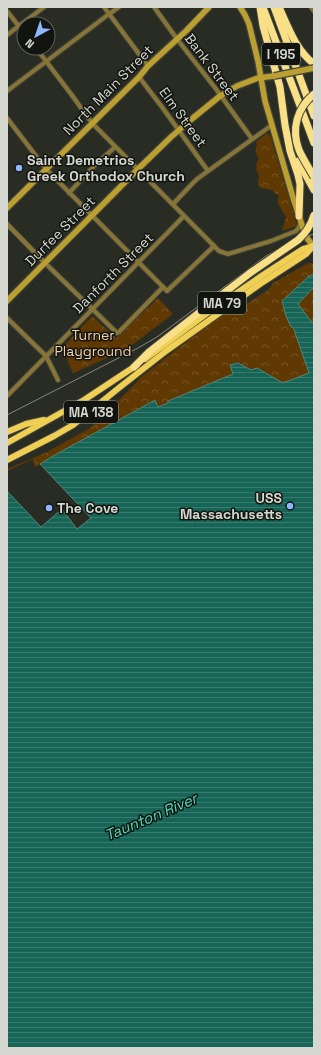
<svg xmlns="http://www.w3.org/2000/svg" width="321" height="1055" viewBox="0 0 321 1055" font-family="'Space Grotesk',sans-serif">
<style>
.park{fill:url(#park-crowns)}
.garden{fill:#603802}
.water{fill:url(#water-rules);stroke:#50877b}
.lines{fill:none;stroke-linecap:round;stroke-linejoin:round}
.minor-casing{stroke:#45473e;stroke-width:6}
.tertiary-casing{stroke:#45473e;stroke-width:6}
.secondary-casing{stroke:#45473e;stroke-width:8}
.trunk-casing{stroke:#45473e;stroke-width:8}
.motorway-casing{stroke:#45473e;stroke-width:9}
.minor{stroke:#877537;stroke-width:4}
.tertiary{stroke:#877537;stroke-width:4.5}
.secondary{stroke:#bc9f31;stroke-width:5.5}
.trunk{stroke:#efcf54;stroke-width:6}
.motorway{stroke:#f9df86;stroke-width:7}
.rail{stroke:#868980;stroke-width:1}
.secondary-bridge-casing{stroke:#45473e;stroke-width:8;stroke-linecap:butt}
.motorway-bridge-casing{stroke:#45473e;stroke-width:9;stroke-linecap:butt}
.secondary-bridge{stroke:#bc9f31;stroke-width:5.5}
.motorway-bridge{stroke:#f9df86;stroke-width:7}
.poi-dot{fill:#8eb8fd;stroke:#12140f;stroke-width:1.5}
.labels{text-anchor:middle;stroke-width:3;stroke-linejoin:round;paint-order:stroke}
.shield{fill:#12140f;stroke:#9a9c96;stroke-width:1}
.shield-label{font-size:13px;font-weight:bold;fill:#d5d7d0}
.street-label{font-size:14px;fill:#d5d7d0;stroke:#12140f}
.poi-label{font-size:14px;font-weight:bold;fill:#d5d7d0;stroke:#12140f;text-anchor:start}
.park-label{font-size:14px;fill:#f3cfab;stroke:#12140f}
.water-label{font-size:15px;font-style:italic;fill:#51dcbf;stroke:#12140f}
</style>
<defs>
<pattern id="park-crowns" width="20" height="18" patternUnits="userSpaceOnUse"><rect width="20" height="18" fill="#603802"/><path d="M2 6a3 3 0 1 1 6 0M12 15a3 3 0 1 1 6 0" fill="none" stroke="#765426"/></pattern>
<pattern id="water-rules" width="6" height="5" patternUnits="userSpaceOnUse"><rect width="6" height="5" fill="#176556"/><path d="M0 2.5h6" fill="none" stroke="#387a6d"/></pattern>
</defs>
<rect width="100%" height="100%" fill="#292c22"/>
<g class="park">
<path d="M 267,133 L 270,135 L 297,225 L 294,227 L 282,231 L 286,217 L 277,202 L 279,196 L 278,194 L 276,194 L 272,190 L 261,188 L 258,185 L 259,175 L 256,170 L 257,167 L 256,165 L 259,158 C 255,154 255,149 257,145 L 256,142 Z"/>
<polygon points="308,263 314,263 314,274 309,276 282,301 293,327 310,373 283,383 257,368 251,370 238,363 230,365 233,374 158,407 155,400 35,467 33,459 7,471 7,469 47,452 90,428 136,383 141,377 221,315 225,313 235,311 268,290 273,283"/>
<polygon points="314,287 314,325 297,304"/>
<polygon points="158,298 173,314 127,349 73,373 62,348 92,316 116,338"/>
</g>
<polygon class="garden" points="91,321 97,327 86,338 79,332"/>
<polygon class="water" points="314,274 314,287 298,304 314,325 314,1048 7,1048 7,491 41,527 62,509 77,529 91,518 40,464 53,456 155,400 158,407 168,403 168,401 233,374 230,365 238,363 251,370 257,368 283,383 309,373 293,327 291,327 286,316 282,301 309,276"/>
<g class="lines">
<g class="minor-casing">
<g id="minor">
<polyline points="104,7 148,66"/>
<polyline points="154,7 177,39 216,89 252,139"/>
<polyline points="7,11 24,33"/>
<polyline points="7,35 44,7"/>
<polyline points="36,48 71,94 92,123 219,251 228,254 271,241 296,231 299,227 301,221"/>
<polyline points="139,77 162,107 208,171"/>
<polyline points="7,91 109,14 119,7"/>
<polyline points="7,118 46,169 167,291 214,246"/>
<polyline points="69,193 95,165 115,147"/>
<polyline points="173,204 191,185 197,179 272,125"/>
<polyline points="45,263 117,333 119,332 163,287"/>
<polyline points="7,318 46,356 58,380"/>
<polyline points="7,396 184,216"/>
</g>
</g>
<g class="tertiary-casing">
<g id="tertiary">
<polyline points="311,7 314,11"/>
<polyline points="7,224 45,263"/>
</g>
</g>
<g class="secondary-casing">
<g id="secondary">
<polyline points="240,7 245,15 249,24 258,61 265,101 294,201 304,231"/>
<polyline points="7,208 139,77 148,66 186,31 209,7"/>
<polyline points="307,238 313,246"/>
<polyline points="7,301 137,170 171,137 193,118 220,96 237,86 258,78 274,76"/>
</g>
</g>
<g class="trunk-casing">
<g id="trunk">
<polyline points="145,359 206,314 263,275 303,249 313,246"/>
<polyline points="7,432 26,424 44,420"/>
<polyline points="7,443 84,400 137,365"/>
<polyline points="7,460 54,436 73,425 120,387 166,351 260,284 306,254 313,246"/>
</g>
</g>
<g class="motorway-casing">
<g id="motorway">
<polyline points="260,7 263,26 280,87 285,125 290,151 298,175 300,184 299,216"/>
<polyline points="274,7 314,116"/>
<path d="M 279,7 C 288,27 296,50 314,64"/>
<polyline points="264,10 314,143"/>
<polyline points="298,161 314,190"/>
<polyline points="134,367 149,352 228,290"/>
</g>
</g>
<use href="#minor" class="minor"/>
<use href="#tertiary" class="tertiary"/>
<use href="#secondary" class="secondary"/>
<use href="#trunk" class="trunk"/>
<use href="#motorway" class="motorway"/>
<polyline class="rail" points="7,415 138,348 157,337 266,256 293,241 314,234"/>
<g class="secondary-bridge-casing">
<polyline id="secondary-bridge" points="274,76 314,68"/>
</g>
<g class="motorway-bridge-casing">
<g id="motorway-bridge">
<path d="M 314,94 C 297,108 291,129 299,150 C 303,159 309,168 314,177"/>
<path d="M 228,290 L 250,273 L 298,240 C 306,233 311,225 314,215"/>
</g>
</g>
<use href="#secondary-bridge" class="secondary-bridge"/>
<use href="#motorway-bridge" class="motorway-bridge"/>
</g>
<g class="poi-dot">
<circle cx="19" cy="168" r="4"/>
<circle cx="290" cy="506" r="4"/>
<circle cx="49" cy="508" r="4"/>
</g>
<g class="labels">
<g class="shield">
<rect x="262" y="43" width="38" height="22" rx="3"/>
<rect x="198" y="292" width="48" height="22" rx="3"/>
<rect x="64" y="401" width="54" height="22" rx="3"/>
</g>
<g class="shield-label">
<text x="281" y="59">I 195</text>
<text x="222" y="308">MA 79</text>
<text x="91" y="417">MA 138</text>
</g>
<g class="street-label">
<text transform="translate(212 67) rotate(53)" y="5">Bank Street</text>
<text transform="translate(108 90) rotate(-45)" y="5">North Main Street</text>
<text transform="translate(183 117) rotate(54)" y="5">Elm Street</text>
<text transform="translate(60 231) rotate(-45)" y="5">Durfee Street</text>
<text transform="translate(113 273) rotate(-45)" y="5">Danforth Street</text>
</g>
<g class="poi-label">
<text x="27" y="165">Saint Demetrios<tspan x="27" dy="16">Greek Orthodox Church</tspan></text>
<text x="282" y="503" text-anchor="end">USS<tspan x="282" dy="16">Massachusetts</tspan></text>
<text x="57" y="513">The Cove</text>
</g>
<g class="park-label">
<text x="93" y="340">Turner<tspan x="93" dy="16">Playground</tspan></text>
</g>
<g class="water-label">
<text transform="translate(151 817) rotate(-23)" y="5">Taunton River</text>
</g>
</g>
<rect width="321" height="1055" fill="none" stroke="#d5d7d0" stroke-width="16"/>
<g transform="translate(36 36) rotate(220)"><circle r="19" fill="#12140f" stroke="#60625c"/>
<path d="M0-3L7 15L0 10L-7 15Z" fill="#8eb8fd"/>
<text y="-6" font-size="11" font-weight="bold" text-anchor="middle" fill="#d5d7d0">N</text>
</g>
</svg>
